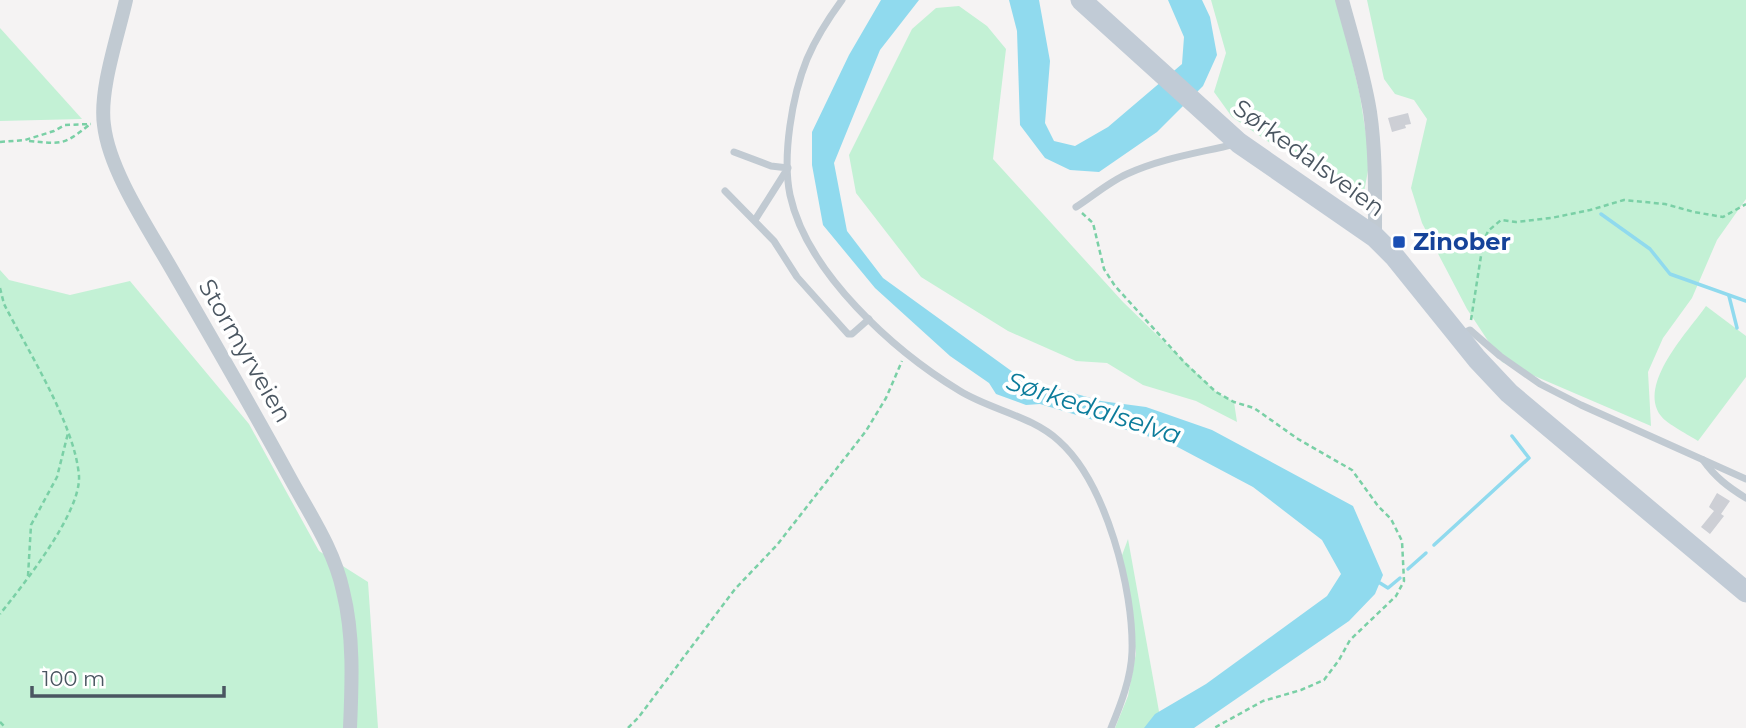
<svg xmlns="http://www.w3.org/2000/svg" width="1746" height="728" viewBox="0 0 1746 728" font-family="Montserrat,sans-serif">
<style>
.green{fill:#c3f1d5}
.water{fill:#90daee}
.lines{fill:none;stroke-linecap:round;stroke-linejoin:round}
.stream{stroke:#90daee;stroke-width:3.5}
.building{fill:#cdcfd5}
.path{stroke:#7ad0a6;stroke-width:2.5;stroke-dasharray:5 3.5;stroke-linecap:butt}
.lane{stroke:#c1cad2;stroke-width:7}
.street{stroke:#c1cad2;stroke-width:14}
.secondary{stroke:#c1cbd6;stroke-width:21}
.transit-dot{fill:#1a4fb4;stroke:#fff;stroke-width:2.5}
.labels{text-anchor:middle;stroke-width:7;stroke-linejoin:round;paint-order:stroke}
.street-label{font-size:24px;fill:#4a5661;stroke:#fff}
.transit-label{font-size:24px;font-weight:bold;fill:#164399;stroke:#fff;text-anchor:start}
.water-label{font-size:26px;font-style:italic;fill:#0c7c9b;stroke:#fff}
</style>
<rect width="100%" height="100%" fill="#f5f3f3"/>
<g class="green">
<polygon points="1211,0 1338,0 1360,96 1370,160 1364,192 1342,187 1315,159 1276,147 1232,117 1214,92 1226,53"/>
<polygon points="1367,0 1746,0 1746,199 1717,240 1692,298 1663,338 1648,372 1651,426 1502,362 1467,309 1422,223 1411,188 1427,119 1414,100 1395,94 1384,79"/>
<polygon points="959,6 987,26 1006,49 993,159 1123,302 1216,392 1234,402 1237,422 1196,401 1143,385 1107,363 1076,361 1008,331 921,277 856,193 849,155 912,29 936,8"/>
<polygon points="0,28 82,119 0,121"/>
<polygon points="0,270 9,280 70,295 130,281 249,424 319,551 368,582 378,728 0,728"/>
<path d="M 1706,306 L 1746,336 L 1746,377 L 1698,441 C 1689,435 1667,424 1661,416 C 1637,384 1688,332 1706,306 Z"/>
<polygon points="1128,539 1162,728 1115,728 1128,696 1136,653 1121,558"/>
</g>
<g class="water">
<polygon points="881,0 919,0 880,50 834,163 847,231 883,278 1021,378 1101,401 1146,407 1212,430 1353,506 1383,575 1375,594 1349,621 1194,728 1144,728 1155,714 1206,684 1327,596 1341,574 1322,540 1253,487 1170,443 1040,404 1026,405 996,394 989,383 950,356 875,288 823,225 812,165 812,132 849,55"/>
<polygon points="1009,0 1039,0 1050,61 1045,123 1054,141 1075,146 1108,127 1182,64 1184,37 1168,0 1202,0 1210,17 1217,55 1203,86 1157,132 1099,172 1070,170 1045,158 1020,125 1017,31"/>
</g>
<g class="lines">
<g class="stream">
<polyline points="1601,214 1650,249 1670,274 1746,301"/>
<polyline points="1729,296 1737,328"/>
<polyline points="1434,545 1529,458 1512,436"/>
<polyline points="1408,569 1426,553"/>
<polyline points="1380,583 1388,588 1400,578"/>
</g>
</g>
<g class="building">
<polygon points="1408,113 1411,124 1405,125 1406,128 1392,132 1388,118"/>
<polygon points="1717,493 1730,501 1721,514 1724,516 1710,534 1701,527 1714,511 1709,507 1710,505"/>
</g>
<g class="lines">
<g class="path">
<path d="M 29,141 C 61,144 63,146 89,125"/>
<polyline points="0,142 25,140 54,131 65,125 91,124"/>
<polyline points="1082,213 1093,223 1104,269 1115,286 1185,363 1216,392 1234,402 1254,408 1298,439 1352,470 1378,506 1391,519 1402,541 1404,581 1396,596 1350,640 1339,660 1324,680 1301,690 1263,701 1214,728"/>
<path d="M 0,288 L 4,304 C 28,351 75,425 79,476 C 81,513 23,585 0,614"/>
<polyline points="1471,320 1483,243 1488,231 1501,220 1516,222 1551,218 1590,210 1624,200 1665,204 1694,212 1723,217 1746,204"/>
<polyline points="28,576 31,525 57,477 68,433"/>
<polyline points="0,722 6,728"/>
<polyline points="628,728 638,718 735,589 777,545 866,431 886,398 902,361"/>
</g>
<g class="lane">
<path d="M 842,0 C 828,19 816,38 807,59 C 792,96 782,156 790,195 C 807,273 894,351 960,391 C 991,410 1032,416 1059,441 C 1106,483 1134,590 1132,652 C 1131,678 1121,704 1111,728"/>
<polyline points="734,152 771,166 788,168 755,220"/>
<polyline points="725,191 774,241 797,277 848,334 852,334 869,319"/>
<path d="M 1076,207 C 1093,196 1109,182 1127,174 C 1162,158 1199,153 1235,144"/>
<polyline points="1462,334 1470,330 1500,356 1540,384 1581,405 1746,479"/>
<path d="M 1703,460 C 1715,477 1728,487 1746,498"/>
</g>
<g class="street">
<path d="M 126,0 C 118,36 99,90 104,125 C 109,170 148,228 171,268 C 211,337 251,406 289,476 C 309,513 334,549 343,591 C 354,635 352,683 350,728"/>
<path d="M 1342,0 C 1352,37 1364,74 1370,112 C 1376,153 1375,195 1375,237"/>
</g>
<polyline class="secondary" points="1081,0 1239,143 1375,237 1394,256 1477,359 1509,393 1746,592"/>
</g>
<rect class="transit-dot" x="1392" y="235" width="14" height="14" rx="3.5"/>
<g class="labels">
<g class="street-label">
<text transform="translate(1309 158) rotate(36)" y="8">Sørkedalsveien</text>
<text transform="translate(245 351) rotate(60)" y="8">Stormyrveien</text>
</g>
<g class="transit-label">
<text x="1413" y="250">Zinober</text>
</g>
<g class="water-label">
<text transform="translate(1094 408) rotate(18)" y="9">Sørkedalselva</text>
</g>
</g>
<path d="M32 686v10h192v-10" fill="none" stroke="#4a5661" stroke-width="3.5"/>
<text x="42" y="686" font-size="21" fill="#4a5661" stroke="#ffffff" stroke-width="5" paint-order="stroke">100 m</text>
</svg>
